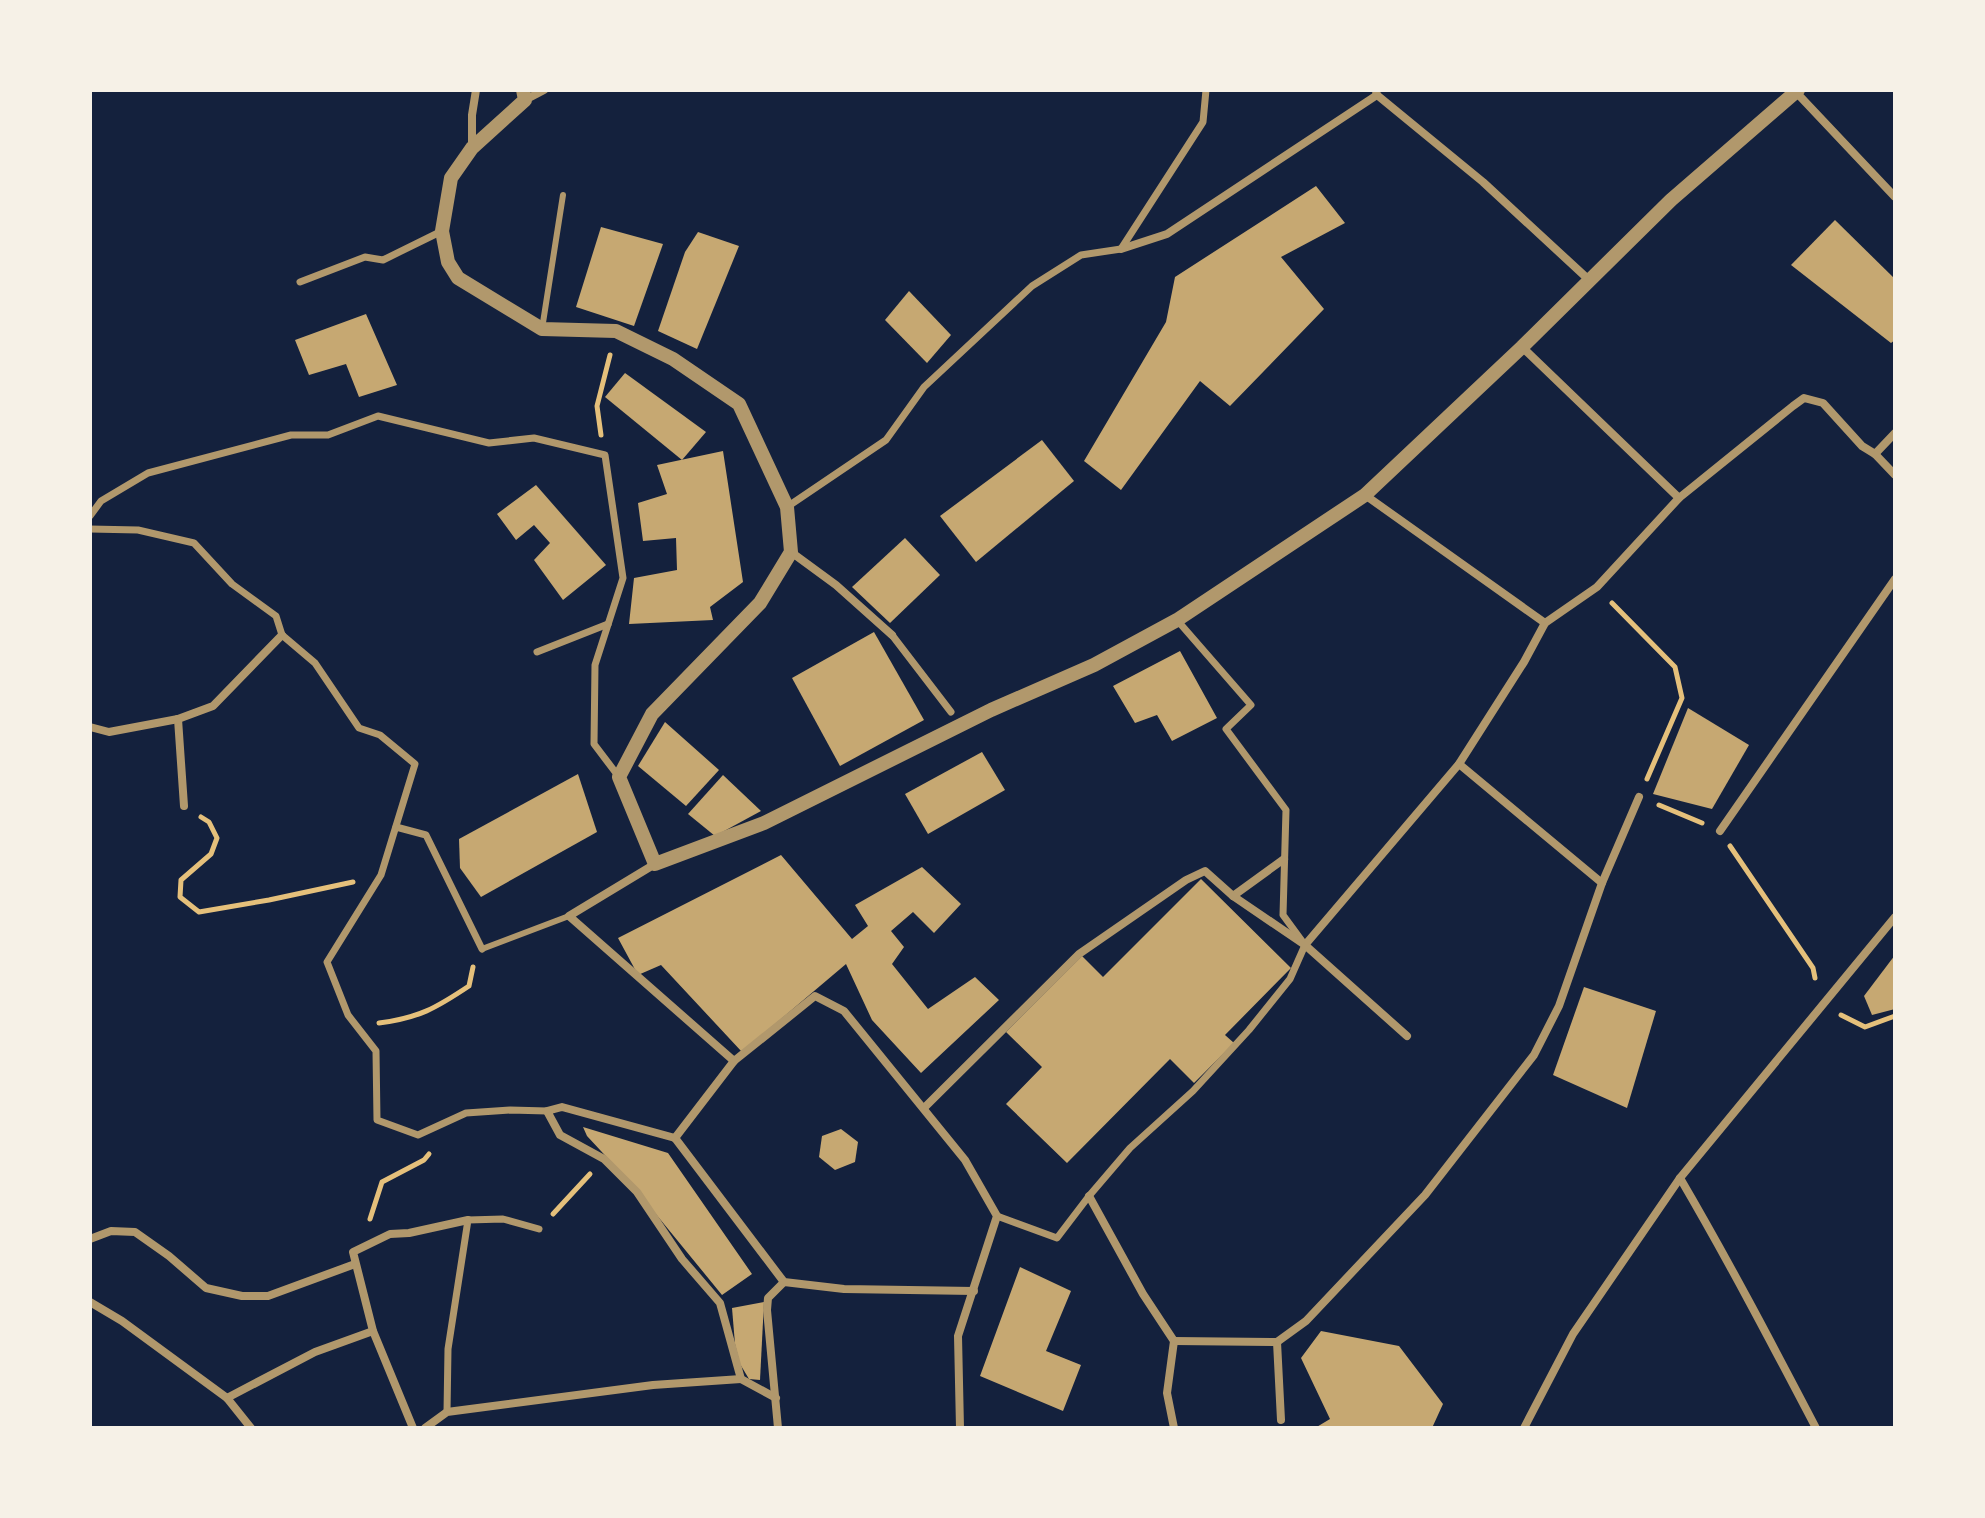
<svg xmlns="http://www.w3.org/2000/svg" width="1985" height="1518" viewBox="0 0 1985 1518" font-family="'Alegreya Sans',sans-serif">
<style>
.building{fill:#c6a872}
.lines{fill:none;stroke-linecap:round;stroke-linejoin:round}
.path{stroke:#e5c07b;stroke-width:5}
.service{stroke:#b1986c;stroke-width:6}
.pedestrian{stroke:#b1986c;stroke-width:7}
.minor{stroke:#b1986c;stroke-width:8}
.tertiary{stroke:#b1986c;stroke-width:14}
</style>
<rect width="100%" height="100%" fill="#14213d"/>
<g class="building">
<polygon points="1316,186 1345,223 1281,257 1324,309 1230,406 1200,381 1121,490 1084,461 1166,322 1175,277"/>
<polygon points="1835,220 1895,279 1895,340 1891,343 1791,265"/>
<polygon points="601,227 663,244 634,326 576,307"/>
<polygon points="698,232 739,246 697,349 658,331 685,252"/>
<polygon points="909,291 951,335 927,363 885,320"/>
<polygon points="366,314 397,385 359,397 346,364 309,375 295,340"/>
<polygon points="625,373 706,432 682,460 605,397"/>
<polygon points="1042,440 1074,481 976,562 940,516"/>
<polygon points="723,451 743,582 710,607 713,620 629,624 634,578 677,570 676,538 643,541 638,503 667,494 657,465"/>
<polygon points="536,485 606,565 563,600 534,560 550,543 534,525 516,540 497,514"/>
<polygon points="905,538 940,575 890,623 852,587"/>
<polygon points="874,632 924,720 840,766 792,678"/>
<polygon points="1180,651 1217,718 1172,741 1157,715 1135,723 1113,686"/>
<polygon points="1688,708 1749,745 1712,809 1653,794"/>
<polygon points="665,722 719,770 686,806 638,766"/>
<polygon points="982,752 1005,790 928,834 905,794"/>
<polygon points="578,774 597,832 481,897 460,868 459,839"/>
<polygon points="723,775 761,811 715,836 688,814"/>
<polygon points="781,855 852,939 868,926 855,905 922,867 961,904 934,933 913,912 891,931 904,947 892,964 928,1009 975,977 999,1000 921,1073 872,1020 846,964 742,1052 661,965 638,975 618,938"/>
<polygon points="1201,879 1291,968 1225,1035 1234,1043 1194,1083 1170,1059 1067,1163 1006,1104 1042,1067 1006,1032 1082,956 1103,977"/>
<polygon points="1895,955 1895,1009 1872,1015 1864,996"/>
<polygon points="1584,987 1656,1011 1627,1108 1553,1075"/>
<polygon points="583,1127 668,1153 752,1274 722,1295 628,1180 587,1136"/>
<polygon points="841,1129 858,1142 855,1162 835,1170 819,1157 822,1136"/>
<polygon points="1020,1267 1071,1291 1046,1351 1081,1365 1063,1411 980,1376"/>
<polygon points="764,1302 760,1380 749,1379 740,1364 735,1344 732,1308"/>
<polygon points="1321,1331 1399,1346 1443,1404 1432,1428 1315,1428 1330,1419 1301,1358"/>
</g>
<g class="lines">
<g class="path">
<polyline points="601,435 597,406 610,355"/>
<polyline points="1612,603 1675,667 1682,698 1647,779"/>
<polyline points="1659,805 1702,823"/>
<polyline points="201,817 209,822 217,838 211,854 181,880 180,897 199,912 269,900 353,882"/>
<polyline points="1730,846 1813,968 1815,978"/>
<polyline points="1841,1015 1865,1027 1895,1016"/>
<path d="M 379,1023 C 419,1018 436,1008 469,986 L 473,967"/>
<polyline points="553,1214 590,1174"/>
<polyline points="370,1219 382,1182 424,1160 429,1154"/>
</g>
<g class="service">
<polyline points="542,329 563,195"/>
<polyline points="482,949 569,916"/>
</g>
<g class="pedestrian">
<polyline points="300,282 365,257 383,260 442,231"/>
<polyline points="787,507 886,440 924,387 1032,286 1081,255 1121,249 1203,122 1206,90"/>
<polyline points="90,516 101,501 148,473 291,435 328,435 378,416 489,443 534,438 605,455 623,578 595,665 594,744 619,777"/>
<polyline points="90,529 138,530 194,543 232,584 276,616 282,635 315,663 359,728 380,735 415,764 381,875 327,962 348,1015 376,1051 377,1120 418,1135 466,1113 510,1110 547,1111"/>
<polyline points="892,635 951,712"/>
<polyline points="537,652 608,624"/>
<polyline points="396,827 426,835 482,949"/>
<polyline points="997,1216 1057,1238 1089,1196 1130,1148 1193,1091 1249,1030 1290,979 1305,945 1283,915 1286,810 1226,729 1251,705 1177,620"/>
<polyline points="447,1412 448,1349 468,1220 503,1219 539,1229"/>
</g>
<g class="minor">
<polyline points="1794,90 1895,197"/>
<polyline points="1376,91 1377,95 1483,182 1588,279"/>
<polyline points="525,100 544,90"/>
<polyline points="472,148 472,115 476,90"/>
<polyline points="1121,249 1167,234 1377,95"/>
<polyline points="1522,347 1679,498"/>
<polyline points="1875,454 1895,433"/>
<polyline points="1365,495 1545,623"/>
<polyline points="791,552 836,585 892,635"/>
<polyline points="178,719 184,806"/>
<polyline points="90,727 109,732 178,719 213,706 282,635"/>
<polyline points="1459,764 1602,883"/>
<polyline points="1720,831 1895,579"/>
<polyline points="655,864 569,916 734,1061"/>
<polyline points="1233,896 1284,859"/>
<polyline points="1305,945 1459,764 1524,662 1545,623 1597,587 1679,498 1793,406 1804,398 1823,403 1862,446 1875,454 1895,475"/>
<polyline points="924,1108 1079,954 1186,880 1205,871 1233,896 1305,945 1407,1036"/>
<polyline points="675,1138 734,1061 815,996 844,1011 965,1160 997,1216 958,1336 960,1428"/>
<polyline points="675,1138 562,1107 547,1111 560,1135 604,1159 637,1192 682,1259 720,1303 741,1379 776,1398"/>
<polyline points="675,1138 784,1282 844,1289 974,1291"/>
<path d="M 1680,1178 C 1728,1260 1772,1344 1816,1428"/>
<polyline points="1089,1196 1143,1294 1174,1341 1167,1393 1174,1428"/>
<polyline points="90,1239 111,1231 135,1232 169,1256 206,1288 242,1296 268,1296 355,1264"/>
<polyline points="90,1302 122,1321 227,1398 251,1428"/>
<polyline points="1174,1341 1277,1342"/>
<polyline points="1277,1342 1306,1321 1425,1195 1534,1055 1559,1006 1602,883 1639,797"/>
<polyline points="1277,1342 1281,1420"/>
<polyline points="227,1398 315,1352 373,1331"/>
<polyline points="413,1428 373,1331 353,1252 390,1234 409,1233 468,1220"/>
<polyline points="425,1428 447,1412 653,1385 741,1379"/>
<polyline points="778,1428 767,1310 768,1298 784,1282"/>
<polyline points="1524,1428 1573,1334 1680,1178 1895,917"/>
</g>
<polyline class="tertiary" points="523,90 525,100 472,148 451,178 442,231 448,262 458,278 542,329 616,331 673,359 739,404 787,507 791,552 760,603 652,714 619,777 655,864 764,823 991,710 1094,665 1177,620 1365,495 1522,347 1671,200 1798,90"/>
</g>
<rect width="1985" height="1518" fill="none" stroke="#f6f1e7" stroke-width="184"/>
</svg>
